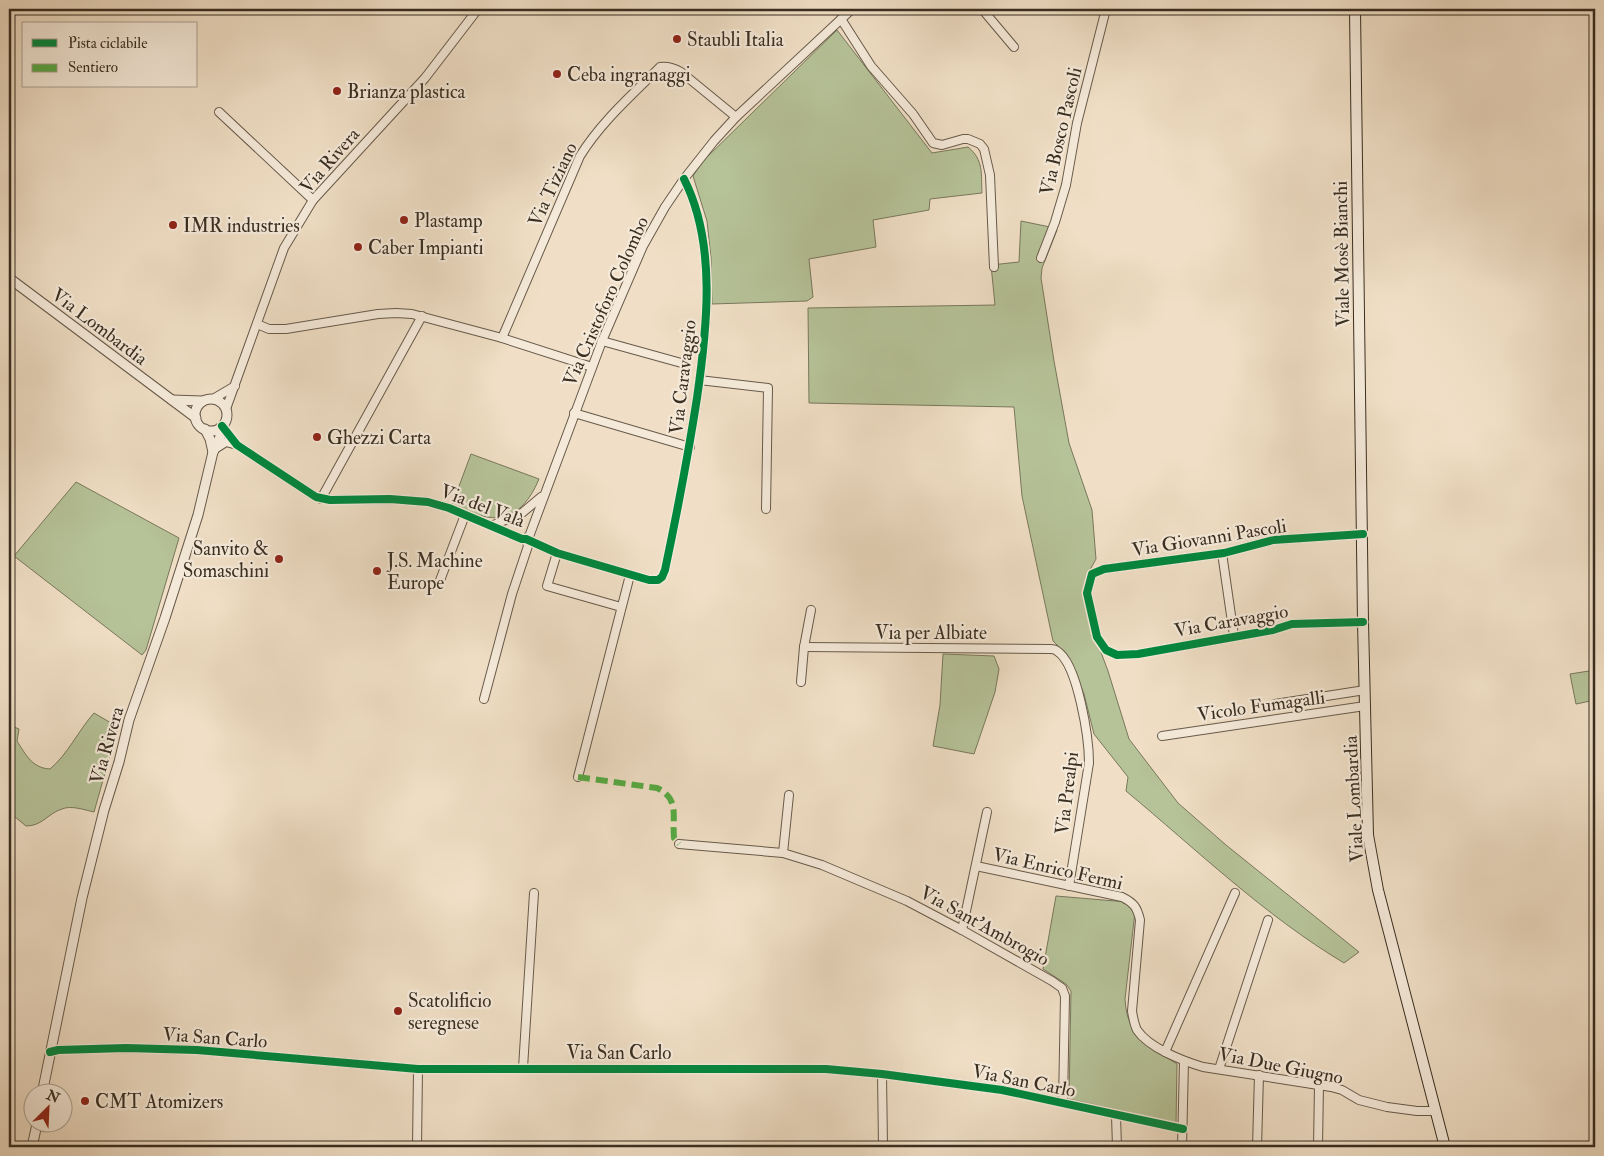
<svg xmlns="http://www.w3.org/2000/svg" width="1604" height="1156" viewBox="0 0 1604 1156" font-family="'IM FELL Double Pica',serif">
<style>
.green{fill:#b6c298;stroke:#78785c}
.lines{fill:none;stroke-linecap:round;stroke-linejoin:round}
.minor-casing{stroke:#675a4a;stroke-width:10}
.tertiary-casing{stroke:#675a4a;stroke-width:11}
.secondary-casing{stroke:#392e20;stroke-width:12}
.minor{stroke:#f5eada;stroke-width:8}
.tertiary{stroke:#f5eada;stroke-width:9}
.secondary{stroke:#f5eada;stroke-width:10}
.quiet{stroke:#55ab43;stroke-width:6;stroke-dasharray:12 6;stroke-linecap:butt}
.cycleway-casing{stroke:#f5eada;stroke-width:11}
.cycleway{stroke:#00873e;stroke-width:8}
.poi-dot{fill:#8f2418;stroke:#f5eada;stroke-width:2}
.labels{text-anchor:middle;stroke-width:4.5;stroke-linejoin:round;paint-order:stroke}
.poi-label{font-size:19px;fill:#392e20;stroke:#f5eada;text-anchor:start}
.street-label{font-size:19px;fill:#392e20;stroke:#f5eada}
</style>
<rect width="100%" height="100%" fill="#f0dfc6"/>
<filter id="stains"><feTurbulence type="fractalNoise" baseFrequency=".004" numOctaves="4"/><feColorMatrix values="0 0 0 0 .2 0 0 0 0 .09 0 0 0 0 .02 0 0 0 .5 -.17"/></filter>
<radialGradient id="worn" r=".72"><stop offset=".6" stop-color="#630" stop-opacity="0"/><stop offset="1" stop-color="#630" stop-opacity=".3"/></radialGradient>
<g class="green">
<path d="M 837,30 L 932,153 L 968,147 C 984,160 981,174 982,193 L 930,199 L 929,210 L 873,220 L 876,247 L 809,259 L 813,297 L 807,301 L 712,304 L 711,258 L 707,221 L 693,176 L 703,161 Z"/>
<path d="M 1021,221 L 1050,227 L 1057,230 L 1042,268 L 1041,278 L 1054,361 L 1069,443 L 1092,510 L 1096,559 L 1086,577 L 1084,591 L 1090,623 L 1108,671 L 1129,739 L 1178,803 L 1226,845 L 1359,952 L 1344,963 C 1264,915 1197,850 1126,791 L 1128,777 L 1094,734 L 1084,694 L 1073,668 L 1062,650 L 1053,641 L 1022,496 L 1014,407 L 809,403 L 808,308 L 995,305 L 991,265 L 1019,262 Z"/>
<path d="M 471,454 L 539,479 C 529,503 512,524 482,516 C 472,514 462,509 452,505 Z"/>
<polygon points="76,482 179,538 146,650 142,655 14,556"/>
<polygon points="943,654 994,656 999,669 995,692 974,754 933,746 940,705"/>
<polygon points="1595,670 1595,700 1576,704 1570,674"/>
<path d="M 94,713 L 118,727 L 94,812 C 85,810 71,805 62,809 C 48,813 43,826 26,826 L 9,812 L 9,725 L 19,729 L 17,741 C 26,755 32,768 50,769 C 68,754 78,731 94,713 Z"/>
<path d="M 1056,896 L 1127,902 L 1135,912 L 1125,999 C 1127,1037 1148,1045 1177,1064 L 1176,1123 L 1069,1099 L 1071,991 L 1066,984 L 1043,969 Z"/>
</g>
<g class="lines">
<g class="minor-casing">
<g id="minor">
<polyline points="982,9 1014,47"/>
<polyline points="841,19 871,66 913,114 933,143 942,145 963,139 968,139 980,144 984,149 990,175 994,267"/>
<polyline points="219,112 313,200"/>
<polyline points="1041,258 1055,222 1066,185 1077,123 1106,9"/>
<polyline points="257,324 269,329 286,329 378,314 396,313 412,314 502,338 592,367"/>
<path d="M 502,338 L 580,156 C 601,122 632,95 660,67 C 668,66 674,68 681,72 L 736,117"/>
<polyline points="602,341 685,364"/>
<polyline points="699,380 768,388 766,509"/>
<polyline points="213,399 235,386"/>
<polyline points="226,409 284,248 313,200 425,78 478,9"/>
<polyline points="574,413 690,447"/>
<path d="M 222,426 L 237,445 L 316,497 L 330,500 L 390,499 L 428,502 L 449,508 L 522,539 L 526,539 L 557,553 L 649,580 L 658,580 L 662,577 L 665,570 C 677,513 688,456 697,398 C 707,329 717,244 684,179"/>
<polyline points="215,449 226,442 237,445"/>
<polyline points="321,499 422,316"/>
<polyline points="491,526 522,513 541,497"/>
<polyline points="1363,534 1273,540 1224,553 1104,569 1092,574 1087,593 1097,637 1106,650 1117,655 1138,654 1273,630 1292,624 1363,622"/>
<polyline points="526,539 530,534 602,341 643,246 665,207 684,179 714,141 736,117 852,9"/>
<polyline points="557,553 547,586 621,607"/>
<polyline points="1222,553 1234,636"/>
<polyline points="439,583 465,515"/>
<path d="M 804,647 L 1050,649 C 1052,649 1055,649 1057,651 C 1078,664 1089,739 1089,763 L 1069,886"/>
<polyline points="801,682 804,647 811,610"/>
<polyline points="484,699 512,594 528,546 526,539"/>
<polyline points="1275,704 1365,690"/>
<polyline points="1162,736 1365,706"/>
<polyline points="578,777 630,575"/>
<polyline points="679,844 783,853 822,865 907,901 962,930 1052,981 1062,988 1065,996 1063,1103"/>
<polyline points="783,853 789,795"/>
<path d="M 976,866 L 1122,897 C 1134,903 1137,907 1140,920 L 1132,1011 C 1133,1017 1134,1024 1137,1030 C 1149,1048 1183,1061 1203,1067 L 1331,1087 L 1342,1090 L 1359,1100 L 1387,1107 L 1417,1111 L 1436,1111"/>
<polyline points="962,930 987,812"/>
<polyline points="50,1052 58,1050 126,1048 197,1050 418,1069 826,1069 882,1074 1002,1090 1183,1129"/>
<polyline points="1165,1052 1235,893"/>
<polyline points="523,1068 534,893"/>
<polyline points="1219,1069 1268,920"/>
<polyline points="882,1074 883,1147"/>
<polyline points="1116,1115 1117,1147"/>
<polyline points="417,1147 418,1069"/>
<polyline points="1182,1147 1184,1061"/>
<polyline points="1257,1147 1259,1075"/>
<polyline points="1318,1147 1319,1084"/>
</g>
</g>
<g class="tertiary-casing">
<g id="tertiary">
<polyline points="9,278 196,418"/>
<circle cx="211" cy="415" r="16"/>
<polyline points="172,400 202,401"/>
<polyline points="205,429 210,439 213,452"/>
<polyline points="42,1094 82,898 104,810 119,762 129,720 165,618 198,515 213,452 220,437 220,428"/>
<polyline points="32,1147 37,1124"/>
</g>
</g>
<g class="secondary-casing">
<polyline id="secondary" points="1355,9 1363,622 1368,835 1378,890 1445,1147"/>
</g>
<use href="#minor" class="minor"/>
<use href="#tertiary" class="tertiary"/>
<use href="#secondary" class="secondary"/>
<path class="quiet" d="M 578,777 L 657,788 C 680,799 672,816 674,838 L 679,844"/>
<g class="cycleway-casing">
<g id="cycleway">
<path d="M 222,426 L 237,445 L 316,497 L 330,500 L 390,499 L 428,502 L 449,508 L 522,539 L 526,539 L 557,553 L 649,580 L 658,580 L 662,577 L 665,570 C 677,513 688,456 697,398 C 707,329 717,244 684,179"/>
<polyline points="1363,534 1273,540 1224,553 1104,569 1092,574 1087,593 1097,637 1106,650 1117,655 1138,654 1273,630 1292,624 1363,622"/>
<polyline points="50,1052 58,1050 126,1048 197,1050 418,1069 826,1069 882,1074 1002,1090 1183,1129"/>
</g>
</g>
<use href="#cycleway" class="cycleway"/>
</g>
<g class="poi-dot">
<circle cx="677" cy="39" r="5"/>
<circle cx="557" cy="74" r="5"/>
<circle cx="337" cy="91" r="5"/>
<circle cx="404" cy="220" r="5"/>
<circle cx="173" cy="225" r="5"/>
<circle cx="358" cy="247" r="5"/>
<circle cx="317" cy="437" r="5"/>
<circle cx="279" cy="559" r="5"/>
<circle cx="377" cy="571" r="5"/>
<circle cx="398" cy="1011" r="5"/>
<circle cx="85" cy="1101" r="5"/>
</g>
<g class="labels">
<g class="poi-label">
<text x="687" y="46">Staubli Italia</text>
<text x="567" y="81">Ceba ingranaggi</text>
<text x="347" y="98">Brianza plastica</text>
<text x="414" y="227">Plastamp</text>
<text x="183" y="232">IMR industries</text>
<text x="368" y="254">Caber Impianti</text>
<text x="327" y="444">Ghezzi Carta</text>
<text x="269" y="555" text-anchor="end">Sanvito &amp;<tspan x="269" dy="22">Somaschini</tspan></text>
<text x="387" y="567">J.S. Machine<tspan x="387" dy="22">Europe</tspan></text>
<text x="408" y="1007">Scatolificio<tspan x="408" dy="22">seregnese</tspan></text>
<text x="95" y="1108">CMT Atomizers</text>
</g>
<g class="street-label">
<text transform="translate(1060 131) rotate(-77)" y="7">Via Bosco Pascoli</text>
<text transform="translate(329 160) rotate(-49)" y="7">Via Rivera</text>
<text transform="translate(552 184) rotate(-65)" y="7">Via Tiziano</text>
<text transform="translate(1341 254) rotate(-91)" y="7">Viale Mosè Bianchi</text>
<text transform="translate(605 301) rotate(-66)" y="7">Via Cristoforo Colombo</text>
<text transform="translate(100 326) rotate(37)" y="7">Via Lombardia</text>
<text transform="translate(682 377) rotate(-83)" y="7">Via Caravaggio</text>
<text transform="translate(483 505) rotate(21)" y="7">Via del Valà</text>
<text transform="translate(1209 537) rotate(-9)" y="7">Via Giovanni Pascoli</text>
<text transform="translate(1231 620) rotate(-10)" y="7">Via Caravaggio</text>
<text x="931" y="639">Via per Albiate</text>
<text transform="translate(1261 705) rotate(-8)" y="7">Vicolo Fumagalli</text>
<text transform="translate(106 745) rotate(-74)" y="7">Via Rivera</text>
<text transform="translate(1066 793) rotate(-83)" y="7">Via Prealpi</text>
<text transform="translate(1353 799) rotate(-93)" y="7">Viale Lombardia</text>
<text transform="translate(1058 868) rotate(13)" y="7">Via Enrico Fermi</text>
<text transform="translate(985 925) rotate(29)" y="7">Via Sant'Ambrogio</text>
<text transform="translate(215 1037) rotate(4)" y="7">Via San Carlo</text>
<text x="619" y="1059">Via San Carlo</text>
<text transform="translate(1281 1065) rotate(11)" y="7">Via Due Giugno</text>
<text transform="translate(1024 1080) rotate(11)" y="7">Via San Carlo</text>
</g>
</g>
<rect width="1604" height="1156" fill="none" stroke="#f0dfc6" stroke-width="30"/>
<rect x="10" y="10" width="1584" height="1136" fill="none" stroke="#392e20" stroke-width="2.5"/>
<rect x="15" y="15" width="1574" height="1126" fill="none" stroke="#392e20"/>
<rect x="22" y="22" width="175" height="65" fill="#f5eada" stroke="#aa9f90"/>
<rect x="32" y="39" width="25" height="8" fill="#00873e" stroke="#aa9f90"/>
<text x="68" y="48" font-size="15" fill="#392e20">Pista ciclabile</text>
<rect x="32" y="64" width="25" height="8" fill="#55ab43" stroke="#aa9f90"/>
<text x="68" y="72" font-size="15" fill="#392e20">Sentiero</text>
<g transform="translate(48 1108) rotate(24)"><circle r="24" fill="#f5eada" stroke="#aa9f90"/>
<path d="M0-4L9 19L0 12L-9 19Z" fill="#8f2418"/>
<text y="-8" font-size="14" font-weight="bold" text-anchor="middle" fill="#392e20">N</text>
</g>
<rect width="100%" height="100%" filter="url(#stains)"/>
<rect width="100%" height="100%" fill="url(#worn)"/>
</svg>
